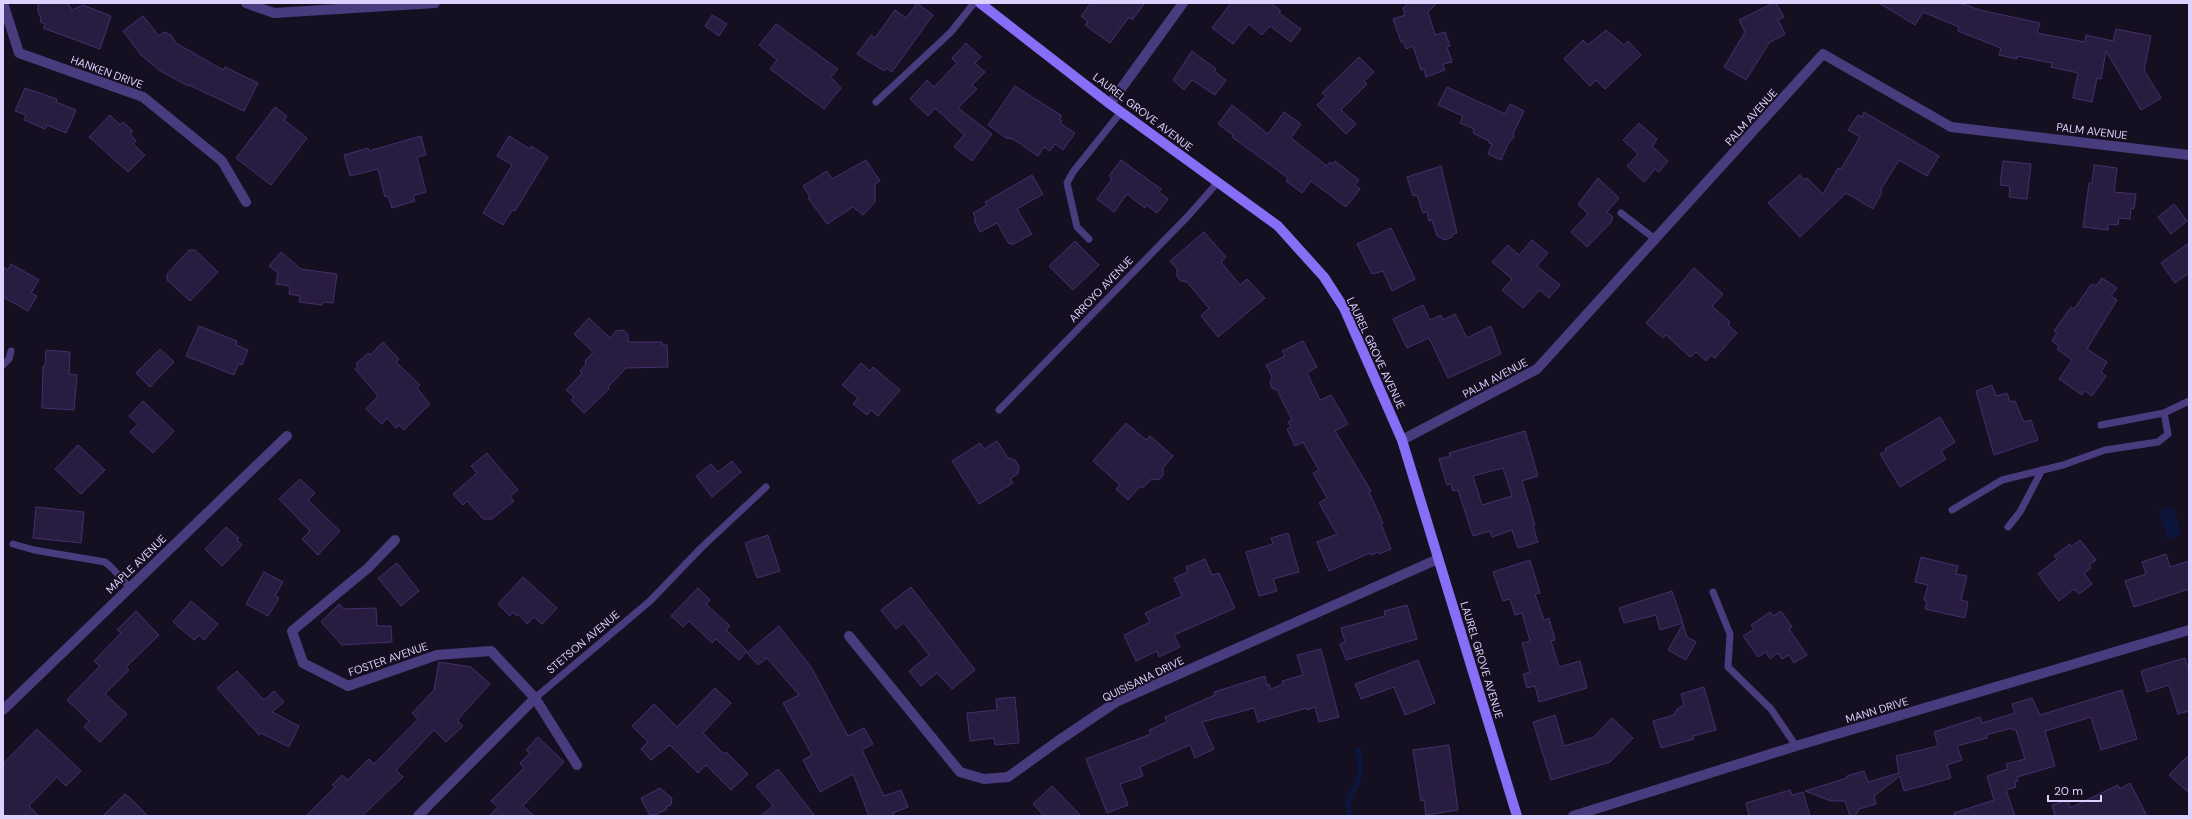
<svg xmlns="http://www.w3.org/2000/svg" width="2192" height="819" viewBox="0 0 2192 819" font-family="'DM Sans',sans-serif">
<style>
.water{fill:#0c163d}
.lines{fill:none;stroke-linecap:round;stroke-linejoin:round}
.stream{stroke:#0c163d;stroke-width:5.5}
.building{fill:#291c41;stroke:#452f6c;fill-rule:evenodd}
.lane{stroke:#493c7e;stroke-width:7}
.street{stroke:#493c7e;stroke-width:10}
.secondary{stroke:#876ef7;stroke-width:10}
.labels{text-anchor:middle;stroke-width:4;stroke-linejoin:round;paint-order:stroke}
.street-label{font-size:11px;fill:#ddd2fd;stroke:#150f22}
</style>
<rect width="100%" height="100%" fill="#150f22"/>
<polygon class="water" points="2173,507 2181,535 2168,539 2159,511"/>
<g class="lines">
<path class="stream" d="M 1350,816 C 1345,795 1352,797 1358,781 C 1362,772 1359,760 1358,750"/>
</g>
<g class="building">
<polygon points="38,3 68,3 72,10 83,5 111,16 100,49 43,28 45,24 40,22 41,18 38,12"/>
<polygon points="917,3 933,15 892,72 886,68 884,71 857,54 871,35 875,38 895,10 906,18"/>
<polygon points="1091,3 1145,3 1132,20 1129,17 1110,43 1085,25 1088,22 1081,16"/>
<polygon points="1231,3 1271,3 1281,11 1279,13 1301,29 1291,42 1270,26 1262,35 1249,24 1233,44 1212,28"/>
<polygon points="1408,3 1437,3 1428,12 1435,35 1445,32 1450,46 1447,47 1452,62 1443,64 1445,70 1426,77 1424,69 1421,70 1413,46 1406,49 1403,41 1401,42 1393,19 1405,15 1403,8"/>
<polygon points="1773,3 1776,3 1784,17 1778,20 1785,34 1769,43 1746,80 1724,67 1745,32 1739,20"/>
<polygon points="1879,3 1960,3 1980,10 2040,23 2037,33 2085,42 2086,35 2113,41 2116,29 2151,36 2144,70 2161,98 2141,110 2106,51 2101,79 2097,78 2092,102 2073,98 2078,73 2051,67 2052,63 2017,56 2017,59 1999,55 2001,48 1958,31 1959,27 1923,12 1915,25"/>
<polygon points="712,15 727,24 719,36 705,26"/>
<polygon points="143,16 159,36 164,32 171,35 176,43 223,70 225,67 258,83 244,111 189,85 188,86 159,70 141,55 123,31"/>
<polygon points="776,24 838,69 831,77 841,88 824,109 770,69 777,60 759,45"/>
<polygon points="1606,30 1624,45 1628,41 1641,55 1605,89 1596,80 1590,86 1564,59 1583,40 1588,45"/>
<polygon points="966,43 981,57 975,63 985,72 972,85 977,89 958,108 992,134 972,161 954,147 964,135 935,108 928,116 910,99 927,80 934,87 957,63 952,58"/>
<polygon points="1192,51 1216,69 1214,71 1226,80 1215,95 1192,80 1184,90 1173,80"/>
<polygon points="1359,57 1374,72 1364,81 1367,84 1341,110 1356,124 1346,134 1317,105 1326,96 1322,93"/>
<polygon points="1015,86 1062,116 1059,119 1062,121 1060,123 1075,133 1063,150 1055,144 1050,151 1044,147 1038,156 1013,139 1006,138 988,125"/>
<polygon points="1447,87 1505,114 1510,104 1524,111 1513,134 1514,137 1508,144 1501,160 1488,154 1492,144 1489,143 1489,141 1473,133 1474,129 1460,123 1463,116 1438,105"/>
<polygon points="25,88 57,99 56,102 76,110 66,133 47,125 45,129 24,120 26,115 15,111"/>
<polygon points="1232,105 1268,134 1284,112 1301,124 1291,138 1327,166 1330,162 1333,164 1335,161 1359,180 1355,185 1360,189 1346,207 1311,181 1302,193 1286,181 1288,178 1232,137 1233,135 1218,124"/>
<polygon points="275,107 287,116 284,120 307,138 271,185 236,158"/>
<polygon points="1864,112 1939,156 1927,176 1899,160 1880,191 1882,192 1873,209 1846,193 1800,237 1768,203 1800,175 1804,180 1807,178 1823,194 1838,168 1841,169 1860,137 1848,130 1858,115 1862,117"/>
<polygon points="110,115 120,125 123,122 133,131 130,134 136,141 133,144 145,155 128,172 89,137"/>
<polygon points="1639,123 1657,139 1652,146 1668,161 1659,172 1655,169 1644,182 1627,166 1638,154 1623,140"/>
<polygon points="421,136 426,155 417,157 426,192 413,196 415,201 392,208 388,196 385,197 378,169 350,176 344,155 368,148 369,151"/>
<polygon points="509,136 530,149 531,146 548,157 515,211 512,210 503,225 483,213 512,165 497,156"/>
<polygon points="866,160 880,181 875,184 875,202 863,215 853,207 827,224 808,198 810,197 803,186 827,171 832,179"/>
<polygon points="1121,160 1161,189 1159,192 1168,199 1157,213 1147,205 1145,208 1127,194 1114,212 1097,199 1112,179 1109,176"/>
<polygon points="2003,161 2031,164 2027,199 2009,197 2010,186 2000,185"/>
<polygon points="2094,165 2117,168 2114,192 2136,194 2134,209 2131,208 2130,219 2119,218 2118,225 2108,224 2108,230 2083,227 2089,183 2092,183"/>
<polygon points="1441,166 1457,233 1453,234 1452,237 1445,240 1437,236 1432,220 1429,221 1427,212 1423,213 1417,195 1413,196 1407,177"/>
<polygon points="1032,175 1043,194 1017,209 1032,234 1012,245 1011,242 1009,244 997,223 980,232 974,220 976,219 973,213 987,205 985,202"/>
<polygon points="1598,178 1619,198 1607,212 1613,217 1611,222 1587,247 1571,232 1588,214 1578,204"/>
<polygon points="2174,204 2187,221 2171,234 2158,217"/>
<polygon points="1391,228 1415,279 1392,291 1383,271 1372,274 1357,244"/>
<polygon points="1204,232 1226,257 1221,262 1240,285 1247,279 1265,298 1218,337 1201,316 1209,308 1187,282 1181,281 1177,277 1177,269 1170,261"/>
<polygon points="1532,240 1548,253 1537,266 1560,285 1549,298 1540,290 1523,308 1502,290 1512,279 1492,262 1508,245 1519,255"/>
<polygon points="1075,241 1099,265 1073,290 1049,266"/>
<polygon points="2189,243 2189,273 2175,283 2161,263"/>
<polygon points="189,250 195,250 218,272 190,301 167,280 167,274"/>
<polygon points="281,252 301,269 337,274 333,303 323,302 322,305 299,302 300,296 289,294 290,286 276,284 278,273 269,266"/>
<polygon points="11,264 39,280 31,293 37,296 28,311 3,297 3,267 8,270"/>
<polygon points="1694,268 1723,294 1712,306 1730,322 1728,325 1737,333 1715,358 1711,355 1706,361 1696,352 1690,357 1666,335 1663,338 1646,323"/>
<polygon points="2102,278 2117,288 2111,296 2117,300 2087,349 2107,362 2101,372 2106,376 2092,396 2085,391 2082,395 2059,379 2072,360 2057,349 2059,346 2052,341 2057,333 2054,331 2071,307 2074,309 2090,286 2093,284 2096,286"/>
<polygon points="1423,305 1430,320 1441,315 1443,320 1455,314 1467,338 1491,326 1501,354 1448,378 1429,338 1407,348 1393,319"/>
<polygon points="589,318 610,338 616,331 623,330 628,334 628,342 662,342 662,345 667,345 668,367 626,368 608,387 609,389 584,413 571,400 574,397 566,390 582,373 580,371 586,364 585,361 593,352 574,334"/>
<polygon points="199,326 237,341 236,345 248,350 242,365 239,363 234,375 186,356"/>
<polygon points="1303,341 1317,367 1307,373 1320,400 1331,395 1348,424 1335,431 1371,491 1369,492 1383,523 1381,524 1391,549 1379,554 1378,552 1371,555 1370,553 1329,571 1317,542 1337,534 1319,503 1327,498 1313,473 1319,470 1303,442 1295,446 1287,429 1291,427 1288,422 1292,420 1277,390 1272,388 1270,383 1272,377 1266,365 1285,356 1282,351"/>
<polygon points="383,342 399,359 396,362 420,385 417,388 430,404 404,430 399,425 396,428 387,418 382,424 366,409 378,396 355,369 358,366 356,364 368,353 370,355"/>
<polygon points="160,349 174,362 150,387 136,373"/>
<polygon points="46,350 70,352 69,374 77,375 74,410 42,408 43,366 45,366"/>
<polygon points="861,363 870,371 873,367 900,390 878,416 871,410 867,415 853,404 858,398 842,385"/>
<polygon points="1992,385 1996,396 2007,393 2010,402 2015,401 2024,422 2031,420 2038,440 1994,455 1976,391"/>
<polygon points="143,401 174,431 153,453 130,432 138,424 129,416"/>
<polygon points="1940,417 1955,442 1941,451 1946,459 1900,487 1880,454 1886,451 1885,449"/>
<polygon points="1126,423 1146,440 1150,436 1173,456 1163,468 1163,475 1159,480 1152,479 1142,488 1140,486 1128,500 1116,489 1120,485 1093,461"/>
<path d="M 1525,431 L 1538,476 L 1522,481 L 1535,525 L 1533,526 L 1538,542 L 1518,548 L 1512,530 L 1492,537 L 1490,531 L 1473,536 L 1458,490 L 1453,491 L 1451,484 L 1447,485 L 1439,459 L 1450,456 L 1449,453 ZM 1503,468 L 1512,496 L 1482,505 L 1473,476 Z"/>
<polygon points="997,441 1008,458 1015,460 1019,466 1018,474 1010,479 1013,483 979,504 952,461 980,443 984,449"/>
<polygon points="78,445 105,470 81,494 55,469"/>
<polygon points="487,453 518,490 510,496 514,501 492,519 483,519 467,501 463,505 453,494 477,473 471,466"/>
<polygon points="732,461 741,472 712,497 696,476 711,464 718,472"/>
<polygon points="300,479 315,493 308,500 340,531 318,555 302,539 310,531 279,499"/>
<polygon points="36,507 84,512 81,543 33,538"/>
<polygon points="226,527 239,538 237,540 242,545 222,566 205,549"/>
<polygon points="1288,533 1299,572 1273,579 1277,591 1259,596 1246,552 1273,544 1271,538"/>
<polygon points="768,535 780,571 757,578 745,543"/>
<polygon points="2080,540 2096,560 2089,565 2091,568 2084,573 2092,584 2079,594 2074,589 2059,601 2038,574 2057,559 2054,556 2070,544 2071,547"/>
<polygon points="2166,554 2170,567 2189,561 2189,589 2134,607 2125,581 2146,574 2142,562"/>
<polygon points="1921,557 1958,566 1956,574 1967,576 1961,600 1968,602 1965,618 1925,609 1927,601 1924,600 1928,585 1915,582"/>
<polygon points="1205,559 1212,575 1219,573 1235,608 1174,635 1180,647 1159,657 1157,651 1136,661 1124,635 1150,622 1145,613 1182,596 1174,578 1188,572 1186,567"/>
<polygon points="1530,560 1540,593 1535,594 1544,620 1549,618 1555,640 1551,641 1559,667 1580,661 1587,688 1539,702 1535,686 1527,688 1523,674 1530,672 1522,643 1530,641 1522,613 1515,615 1510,599 1503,601 1493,572"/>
<polygon points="397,563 419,591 401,606 378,578"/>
<polygon points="264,572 283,582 275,596 279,598 268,616 246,604"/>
<polygon points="523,577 557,608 542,624 534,617 527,624 518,614 517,616 513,612 510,616 498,604"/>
<polygon points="911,587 975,670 952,689 937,673 921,686 909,671 929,655 904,623 896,629 881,610"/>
<polygon points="698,588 710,600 706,604 730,626 726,630 747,651 739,660 716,639 712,643 689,621 683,627 671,616"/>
<polygon points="1672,591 1683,623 1660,630 1656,615 1624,623 1619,608"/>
<polygon points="191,601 218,624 204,640 199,635 194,640 173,622"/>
<polygon points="339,604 344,609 376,608 377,626 391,626 392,642 342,645 321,622"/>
<polygon points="1407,605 1417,639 1346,660 1340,644 1345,642 1341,628 1385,616 1384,611"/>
<polygon points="136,611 159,635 126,667 129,670 105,694 127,714 100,742 84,727 89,721 67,700 100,666 94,661 121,633 117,630"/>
<polygon points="1781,611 1792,627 1789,629 1807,655 1794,663 1789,655 1782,659 1778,653 1770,659 1766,652 1758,657 1743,636 1754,629 1751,625 1770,612 1773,616"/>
<polygon points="1683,624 1687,637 1696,642 1686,660 1668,650"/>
<polygon points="779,626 811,667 848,736 864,728 873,744 862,750 884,796 901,790 908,807 893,813 894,816 869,816 853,774 820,792 803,760 812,755 783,703 799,695 767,658 758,665 747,653"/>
<polygon points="1321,649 1339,717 1319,722 1315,707 1307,710 1307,708 1258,722 1254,708 1202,722 1214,749 1195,758 1190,745 1140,767 1143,776 1120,784 1128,805 1107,813 1086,759 1151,734 1149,730 1167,722 1165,717 1215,695 1214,692 1265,676 1267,685 1269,684 1271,689 1283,684 1282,681 1303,675 1297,655"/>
<polygon points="2185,658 2189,672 2189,711 2178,714 2169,685 2147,692 2141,671"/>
<polygon points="1418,660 1435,703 1405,715 1394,687 1361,699 1355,684"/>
<polygon points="439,662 471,667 490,684 459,718 458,721 463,726 446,742 434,730 396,770 403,777 362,816 306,816 335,787 332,785 342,775 348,780 369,759 374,764 418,719 412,713 434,690"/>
<polygon points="237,671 264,700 274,691 284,702 272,712 299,726 289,747 261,733 259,735 217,688"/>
<polygon points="1704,687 1716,730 1693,736 1694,739 1661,748 1653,721 1674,715 1677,709 1684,705 1681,694"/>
<polygon points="715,688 731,703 703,733 724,754 726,752 748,774 731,790 706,765 698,773 670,745 651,760 641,749 648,742 632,726 654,704 677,727"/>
<polygon points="2122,690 2137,739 2101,750 2091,717 2045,731 2055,766 2017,777 2018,781 2015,782 2016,787 2006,790 2015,816 1955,816 1954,813 1994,800 1987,776 2008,769 2006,764 2025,759 2016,730 2013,730 2012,728 1986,735 1987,738 1957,746 1962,760 1947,765 1951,778 1904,791 1900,776 1874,796 1876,804 1859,809 1855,816 1850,816 1845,801 1831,801 1805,791 1847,778 1847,776 1864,771 1868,782 1899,773 1896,756 1938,746 1934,732 1980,717 1982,723 2015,713 2012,704 2032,698 2040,715"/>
<polygon points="1015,697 1019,743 995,745 994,738 970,741 967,713 997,710 996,699"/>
<polygon points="1555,715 1564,746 1594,737 1612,718 1633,738 1610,762 1551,780 1533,722"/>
<polygon points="37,729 81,771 66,786 57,777 29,806 39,816 3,816 3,764"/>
<polygon points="538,737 564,762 523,806 534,816 489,816 498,807 491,801 524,768 520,763 530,753 526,750"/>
<polygon points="1449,745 1458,810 1426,815 1424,800 1421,801 1413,750"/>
<polygon points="2189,755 2189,793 2169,775"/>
<polygon points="778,769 815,816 760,816 773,806 756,786"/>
<polygon points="2130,783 2147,816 2055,816 2052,805 2068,800 2070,808 2118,785 2120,789"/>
<polygon points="1052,786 1081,816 1044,816 1033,804"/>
<polygon points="660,788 672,798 671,805 666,807 667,809 655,815 649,814 641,798"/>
<polygon points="1790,790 1792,795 1803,792 1810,816 1749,816 1746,803"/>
<polygon points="125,794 131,799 148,816 103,816"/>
</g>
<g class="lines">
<g class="lane">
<polyline points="876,102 951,32 974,3"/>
<polyline points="1621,213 1655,239"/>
<polyline points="1089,239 1077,227 1067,183 1073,172 1121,112"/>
<polyline points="3,365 9,359 11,351"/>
<polyline points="999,410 1189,215 1218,182"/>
<polyline points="2101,425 2164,413 2189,401"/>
<polyline points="1952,510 2002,480 2063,465 2105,450 2158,442 2168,434 2164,413"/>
<polyline points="2008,527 2020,512 2042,470"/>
<polyline points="13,544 34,550 105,562 112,568 129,587"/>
<polyline points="1713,592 1730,634 1728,667 1771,709 1796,746"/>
<polyline points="535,698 650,601 701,548 766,487"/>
</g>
<g class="street">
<polyline points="3,3 19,53 143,97 222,161 246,202"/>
<polyline points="246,3 274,13 435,3"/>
<polyline points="1110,104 1183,3"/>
<polyline points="1402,440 1537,369 1823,54 1951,127 2189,155"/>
<polyline points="395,540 368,568 292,631 303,663 348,686 437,655 491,651 535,698 577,765"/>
<polyline points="849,636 960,772 984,779 1008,777 1058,741 1116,702 1438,559"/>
<polyline points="3,710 287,436"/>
<polyline points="418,816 535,698"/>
<polyline points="1573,816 1796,746 2189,630"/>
</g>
<polyline class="secondary" points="980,3 1110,104 1278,226 1324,277 1344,308 1402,440 1517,816"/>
</g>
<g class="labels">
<g class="street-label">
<text transform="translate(107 72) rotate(20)" y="4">HANKEN DRIVE</text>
<text transform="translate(1143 112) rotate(37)" y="4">LAUREL GROVE AVENUE</text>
<text transform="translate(1751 117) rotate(-48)" y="4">PALM AVENUE</text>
<text transform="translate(2092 131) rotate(7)" y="4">PALM AVENUE</text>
<text transform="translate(1101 289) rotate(-46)" y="4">ARROYO AVENUE</text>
<text transform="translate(1376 353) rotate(65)" y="4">LAUREL GROVE AVENUE</text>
<text transform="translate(1495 378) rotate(-28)" y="4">PALM AVENUE</text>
<text transform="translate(136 564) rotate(-44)" y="4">MAPLE AVENUE</text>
<text transform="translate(583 642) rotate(-40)" y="4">STETSON AVENUE</text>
<text transform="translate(388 659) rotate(-19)" y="4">FOSTER AVENUE</text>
<text transform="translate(1482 660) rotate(73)" y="4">LAUREL GROVE AVENUE</text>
<text transform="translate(1143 679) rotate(-26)" y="4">QUISISANA DRIVE</text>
<text transform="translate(1877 710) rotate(-17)" y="4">MANN DRIVE</text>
</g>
</g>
<rect width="2192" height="819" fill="none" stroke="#ddd2fd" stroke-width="8"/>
<path d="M2048 795v6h53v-6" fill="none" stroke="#ddd2fd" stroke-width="2"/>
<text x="2054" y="795" font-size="12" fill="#ddd2fd" stroke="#150f22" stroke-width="3" paint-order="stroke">20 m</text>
</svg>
